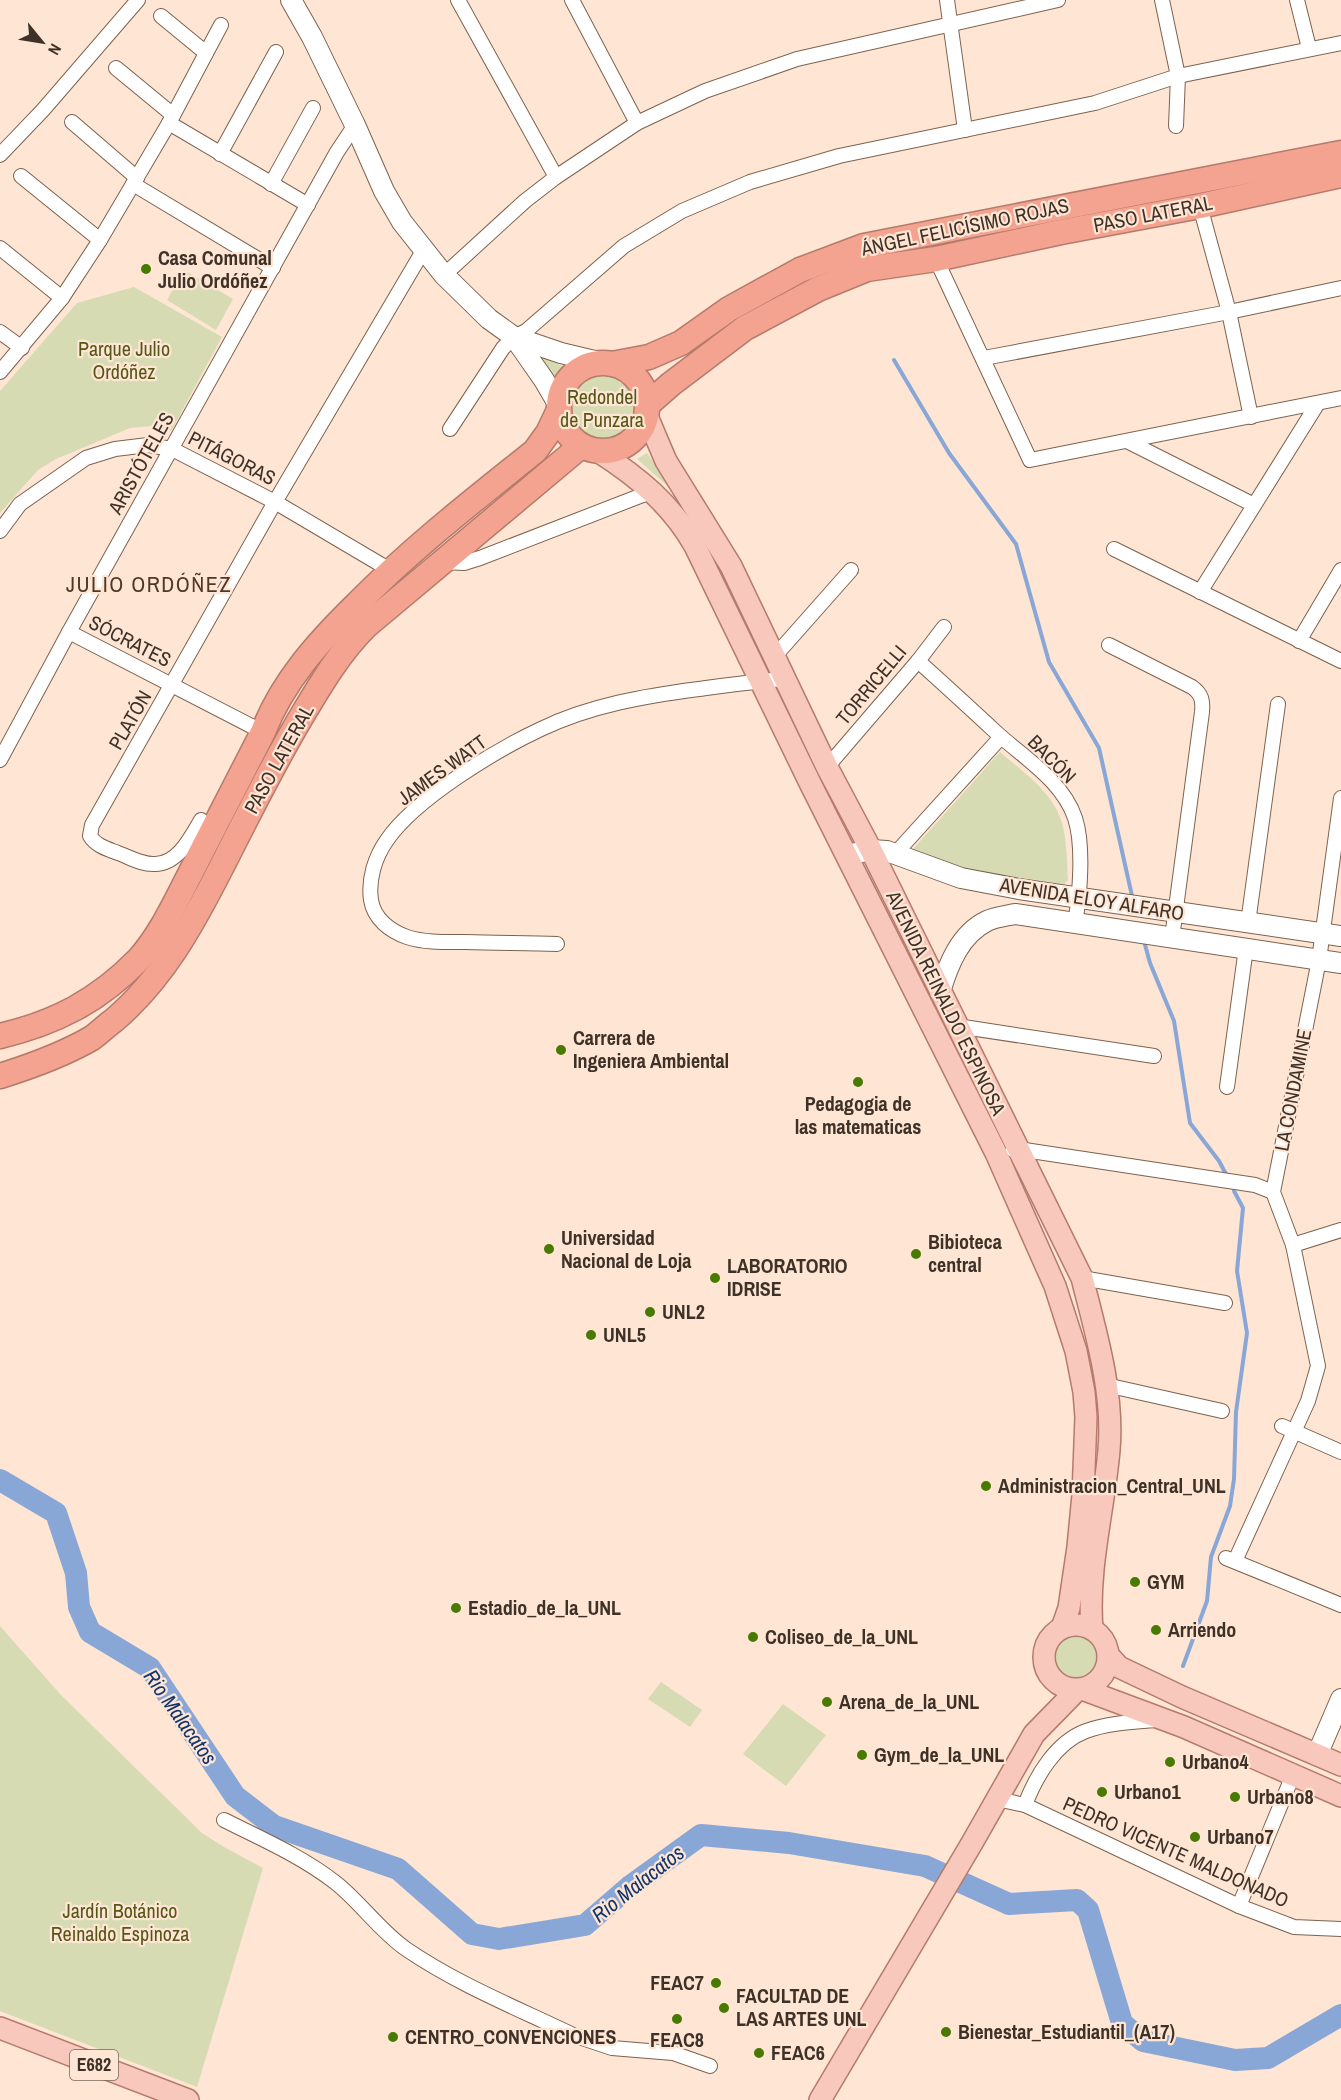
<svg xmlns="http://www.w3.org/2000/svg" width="1341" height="2100" viewBox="0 0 1341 2100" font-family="'Archivo Narrow',sans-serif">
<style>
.green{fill:#d7dbb4}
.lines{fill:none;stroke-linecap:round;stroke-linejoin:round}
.stream{stroke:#89a7d6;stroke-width:4}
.river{stroke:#89a7d6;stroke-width:22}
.street-casing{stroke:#7d624e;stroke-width:16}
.secondary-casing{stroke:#7d624e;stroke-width:22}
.primary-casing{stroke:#b47b6c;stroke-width:24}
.highway-casing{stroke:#b47b6c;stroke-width:27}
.street{stroke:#fff;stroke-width:14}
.secondary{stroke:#fff;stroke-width:20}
.primary{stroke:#f8c8bd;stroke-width:21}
.highway{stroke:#f4a391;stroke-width:24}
.poi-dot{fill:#487900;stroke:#ffe5d3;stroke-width:2}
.labels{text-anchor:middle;stroke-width:4.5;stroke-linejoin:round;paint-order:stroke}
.shield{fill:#ffe5d3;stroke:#77675b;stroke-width:1.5}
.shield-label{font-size:18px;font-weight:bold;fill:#3d3128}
.street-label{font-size:20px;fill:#3d3128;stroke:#ffe5d3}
.poi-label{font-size:20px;font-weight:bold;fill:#3d3128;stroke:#ffe5d3;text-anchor:start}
.park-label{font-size:20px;fill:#545717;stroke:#ffe5d3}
.water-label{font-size:21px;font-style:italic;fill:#11366e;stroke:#ffe5d3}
.quarter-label{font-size:22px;letter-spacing:1.5px;fill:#513825;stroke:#ffe5d3}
</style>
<rect width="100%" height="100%" fill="#ffe5d3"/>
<g class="green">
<polygon points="184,270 233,299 216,330 167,300"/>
<polygon points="134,287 222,337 171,431 152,426 130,428 56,459 38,470 0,513 0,391 77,303"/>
<polygon points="524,348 564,367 555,378"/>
<circle cx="602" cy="408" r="38"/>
<polygon points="647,453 672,490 637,459"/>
<path d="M 1000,752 C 1024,773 1056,794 1063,827 C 1067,844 1067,863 1068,880 L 1064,884 L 956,868 L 913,849 Z"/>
<polygon points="0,1626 61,1695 202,1833 224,1847 263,1868 197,2087 0,2011"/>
<circle cx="1077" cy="1658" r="23"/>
<polygon points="661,1682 702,1710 690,1727 648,1699"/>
<polygon points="783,1704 826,1735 786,1786 743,1754"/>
</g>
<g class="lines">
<g class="stream">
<polyline points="894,360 949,453 1016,544 1049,662 1099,748 1132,896"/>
<polyline points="1144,941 1150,963 1174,1021 1190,1123 1219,1161 1227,1176"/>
<polyline points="1183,1666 1207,1601 1211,1557 1230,1506 1234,1479 1236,1412 1247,1333 1237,1271 1243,1208 1234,1191"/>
</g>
<polyline class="river" points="0,1480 56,1513 76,1573 79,1607 90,1632 150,1668 235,1796 274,1826 398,1869 472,1934 499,1939 585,1925 629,1887 701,1835 789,1843 925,1866 1009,1904 1077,1900 1088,1910 1122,2023 1143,2041 1235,2060 1268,2058 1341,2015"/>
<g class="street-casing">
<g id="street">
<polyline points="458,0 556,177"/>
<polyline points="572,0 637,123"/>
<polyline points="947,0 965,130"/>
<polyline points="1162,0 1178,76 1176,126"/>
<polyline points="1297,0 1309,48"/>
<polyline points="161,16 206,53"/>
<polyline points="116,68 173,115"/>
<polyline points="72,122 137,178"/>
<polyline points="169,123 308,205"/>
<polyline points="220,154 276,52"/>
<polyline points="0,155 43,110 138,0"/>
<polyline points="21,176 100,240"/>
<polyline points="133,184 273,268"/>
<polyline points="271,184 313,108"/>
<polyline points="1200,206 1229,312 1251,417"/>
<polyline points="0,248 62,298"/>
<polyline points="936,259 1030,460 1341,398"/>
<polyline points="444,275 525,201 556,177 637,123 705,91 797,59 1058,0"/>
<polyline points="0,332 22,348"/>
<polyline points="984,358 1229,312 1341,288"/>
<polyline points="0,372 62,298 100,240 169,123 221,25"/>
<polyline points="450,429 503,348 514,337 526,331 624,246 682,211 750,182 839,156 1095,103 1178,76 1341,43"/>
<polyline points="1127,441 1254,505"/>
<polyline points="0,531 20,504 86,458 115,449 148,445 172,449 275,502 390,570"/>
<polyline points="1114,549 1341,661"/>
<polyline points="443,562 464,563 480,558 653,491"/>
<polyline points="1200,592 1318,403"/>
<polyline points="69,632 263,732"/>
<polyline points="1299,641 1341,570"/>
<path d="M 1109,645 L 1192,687 C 1202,694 1203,701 1202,712 L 1172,938"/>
<polyline points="774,657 851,570"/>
<path d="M 918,661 C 945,685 972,710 999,735 C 1026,759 1063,782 1075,818 C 1084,845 1080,895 1075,923"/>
<polyline points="0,760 69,632 337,152 355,125"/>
<polyline points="827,767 918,661 944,627"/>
<path d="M 201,820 C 191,837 178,864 155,864 C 142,865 129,857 118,853 C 108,849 96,846 90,836 L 92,825 L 275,502 L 423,251"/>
<polyline points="895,854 1001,737"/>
<polyline points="1248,923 1278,704"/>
<path d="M 557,944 C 527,943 496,943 466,942 C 447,942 425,943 407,937 C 390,931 374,919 371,900 C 368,879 375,857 387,840 C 415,799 496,750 541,729 C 591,705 645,696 699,689 C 728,685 756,681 785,679"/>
<polyline points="957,1026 1154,1056"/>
<polyline points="1227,1087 1246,948"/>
<polyline points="1013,1150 1018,1149 1255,1185 1273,1192"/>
<polyline points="1293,1245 1273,1192 1319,960 1341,798"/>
<polyline points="1082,1278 1225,1303"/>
<polyline points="1106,1385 1222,1411"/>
<polyline points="1282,1426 1341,1452"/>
<polyline points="1226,1558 1341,1605"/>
<polyline points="1235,1561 1308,1401 1318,1366 1293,1245 1341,1230"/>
<polyline points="997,1799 1025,1805 1239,1906 1294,1927 1341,1929"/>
<path d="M 1025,1805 C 1036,1776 1056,1742 1086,1731 C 1108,1723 1133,1722 1156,1720"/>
<path d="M 224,1820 C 262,1839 303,1857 336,1883 C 361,1903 380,1931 406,1949 C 457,1984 517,2008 573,2035 L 612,2048 L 673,2053 L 710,2066"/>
<polyline points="1239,1906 1293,1775"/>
</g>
</g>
<g class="secondary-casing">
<g id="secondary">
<polyline points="291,0 312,37 355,125 384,191 402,222 444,275 489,319 514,337 561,353 603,363"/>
<polyline points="514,337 544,380 558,404"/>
<polyline points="847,855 871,850 887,851 961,878 1019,889 1341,936"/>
<path d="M 940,992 C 948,965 960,934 987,921 C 995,917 1006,916 1015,914 L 1341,963"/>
<polyline points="1317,1755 1341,1699"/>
</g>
</g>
<g class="primary-casing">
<g id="primary">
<path d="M 646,414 L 666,461 L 731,566 L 827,767 L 871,850 L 1082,1278 C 1096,1333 1114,1393 1109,1450 C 1104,1509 1087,1569 1092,1629"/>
<path d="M 599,452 C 638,477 672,505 695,546 L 811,785 L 996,1153 L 1055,1286 L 1076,1351 L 1084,1392 L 1086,1417 L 1083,1495 L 1078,1547 L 1069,1608 L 1062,1628"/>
<circle cx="1076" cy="1657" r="32"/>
<polyline points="1109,1656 1119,1667 1182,1697 1341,1765"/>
<polyline points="1082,1689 1184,1727 1341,1796"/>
<polyline points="0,2028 188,2100"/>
<polyline points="820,2100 972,1843 1034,1734 1077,1690"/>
</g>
</g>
<g class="highway-casing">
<g id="highway">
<circle cx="603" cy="407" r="44"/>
<polyline points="612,364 649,357 681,343 729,309 800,270 864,246 1341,153"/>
<polyline points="647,405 671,384 745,328 818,289 867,269 936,259 1061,232 1200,206 1341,175"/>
<path d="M 0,1036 C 55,1023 98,1001 138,960 C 160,936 175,903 190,874 C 214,827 238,780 263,732 C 282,682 319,641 357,604 C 412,548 474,500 535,451 L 548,433 L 558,412"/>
<path d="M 0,1076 C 32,1066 63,1055 92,1038 C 99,1033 106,1026 113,1021 C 163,979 193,923 222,866 C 248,815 273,764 303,714 C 322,682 340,652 366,626 L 581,446"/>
</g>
</g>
<use href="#street" class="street"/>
<use href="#secondary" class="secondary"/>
<use href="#primary" class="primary"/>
<use href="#highway" class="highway"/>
</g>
<g class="poi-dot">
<circle cx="146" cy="269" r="6"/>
<circle cx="561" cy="1050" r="6"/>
<circle cx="858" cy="1082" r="6"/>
<circle cx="549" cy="1249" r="6"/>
<circle cx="916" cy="1254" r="6"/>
<circle cx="715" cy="1278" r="6"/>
<circle cx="650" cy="1312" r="6"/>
<circle cx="591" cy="1335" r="6"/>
<circle cx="986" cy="1486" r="6"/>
<circle cx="1135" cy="1582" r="6"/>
<circle cx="456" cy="1608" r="6"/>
<circle cx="1156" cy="1630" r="6"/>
<circle cx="753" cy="1637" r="6"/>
<circle cx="827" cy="1702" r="6"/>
<circle cx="862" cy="1755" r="6"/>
<circle cx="1170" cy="1762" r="6"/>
<circle cx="1102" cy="1792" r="6"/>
<circle cx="1235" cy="1797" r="6"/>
<circle cx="1195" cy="1837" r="6"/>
<circle cx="716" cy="1983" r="6"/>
<circle cx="724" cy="2008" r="6"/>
<circle cx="677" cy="2019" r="6"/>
<circle cx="946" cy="2032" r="6"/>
<circle cx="393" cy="2037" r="6"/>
<circle cx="759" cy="2053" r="6"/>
</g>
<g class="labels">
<rect class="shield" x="70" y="2050" width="48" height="30" rx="4.5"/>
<g class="shield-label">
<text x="94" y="2071">E682</text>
</g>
<g class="street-label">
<text transform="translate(1153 214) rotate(-11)" y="7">PASO LATERAL</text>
<text transform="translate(965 227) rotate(-12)" y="7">ÁNGEL FELICÍSIMO ROJAS</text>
<text transform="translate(232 458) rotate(27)" y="7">PITÁGORAS</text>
<text transform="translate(141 463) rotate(-61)" y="7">ARISTÓTELES</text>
<text transform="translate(130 641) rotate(27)" y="7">SÓCRATES</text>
<text transform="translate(871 685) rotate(-50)" y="7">TORRICELLI</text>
<text transform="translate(130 720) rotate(-60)" y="7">PLATÓN</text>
<text transform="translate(279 759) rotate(-61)" y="7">PASO LATERAL</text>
<text transform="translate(1052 759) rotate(45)" y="7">BACÓN</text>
<text transform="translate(442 770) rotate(-36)" y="7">JAMES WATT</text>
<text transform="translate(1092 899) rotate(9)" y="7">AVENIDA ELOY ALFARO</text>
<text transform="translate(946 1003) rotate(64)" y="7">AVENIDA REINALDO ESPINOSA</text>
<text transform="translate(1293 1090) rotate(-79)" y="7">LA CONDAMINE</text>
<text transform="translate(1176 1852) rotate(24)" y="7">PEDRO VICENTE MALDONADO</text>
</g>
<g class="poi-label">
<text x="158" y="265">Casa Comunal<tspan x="158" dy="23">Julio Ordóñez</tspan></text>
<text x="573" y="1045">Carrera de<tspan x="573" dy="23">Ingeniera Ambiental</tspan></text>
<text x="858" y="1111" text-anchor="middle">Pedagogia de<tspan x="858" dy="23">las matematicas</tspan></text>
<text x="561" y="1245">Universidad<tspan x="561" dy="23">Nacional de Loja</tspan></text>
<text x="928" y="1249">Bibioteca<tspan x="928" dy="23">central</tspan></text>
<text x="727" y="1273">LABORATORIO<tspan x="727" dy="23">IDRISE</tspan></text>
<text x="662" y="1319">UNL2</text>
<text x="603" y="1342">UNL5</text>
<text x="998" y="1493">Administracion_Central_UNL</text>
<text x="1147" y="1589">GYM</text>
<text x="468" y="1615">Estadio_de_la_UNL</text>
<text x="1168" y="1637">Arriendo</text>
<text x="765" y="1644">Coliseo_de_la_UNL</text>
<text x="839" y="1709">Arena_de_la_UNL</text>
<text x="874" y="1762">Gym_de_la_UNL</text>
<text x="1182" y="1769">Urbano4</text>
<text x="1114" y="1799">Urbano1</text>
<text x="1247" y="1804">Urbano8</text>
<text x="1207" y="1844">Urbano7</text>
<text x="704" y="1990" text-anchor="end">FEAC7</text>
<text x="736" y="2003">FACULTAD DE<tspan x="736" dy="23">LAS ARTES UNL</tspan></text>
<text x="958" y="2039">Bienestar_Estudiantil_(A17)</text>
<text x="405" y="2044">CENTRO_CONVENCIONES</text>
<text x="677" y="2047" text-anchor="middle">FEAC8</text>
<text x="771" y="2060">FEAC6</text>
</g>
<g class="park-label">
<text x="124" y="356">Parque Julio<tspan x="124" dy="23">Ordóñez</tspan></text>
<text x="602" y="404">Redondel<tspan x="602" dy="23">de Punzara</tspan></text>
<text x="120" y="1918">Jardín Botánico<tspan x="120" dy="23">Reinaldo Espinoza</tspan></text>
</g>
<g class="water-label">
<text transform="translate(180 1717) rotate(55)" y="7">Rio Malacatos</text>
<text transform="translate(638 1884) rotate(-38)" y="7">Rio Malacatos</text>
</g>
<g class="quarter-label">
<text x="149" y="592">JULIO ORDÓÑEZ</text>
</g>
</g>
<g transform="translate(42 42) rotate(120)" stroke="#ffe5d3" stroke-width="4.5" paint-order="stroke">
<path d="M0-4.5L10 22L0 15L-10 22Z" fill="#3d3128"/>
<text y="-9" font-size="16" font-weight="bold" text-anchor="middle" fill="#3d3128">N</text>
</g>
</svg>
